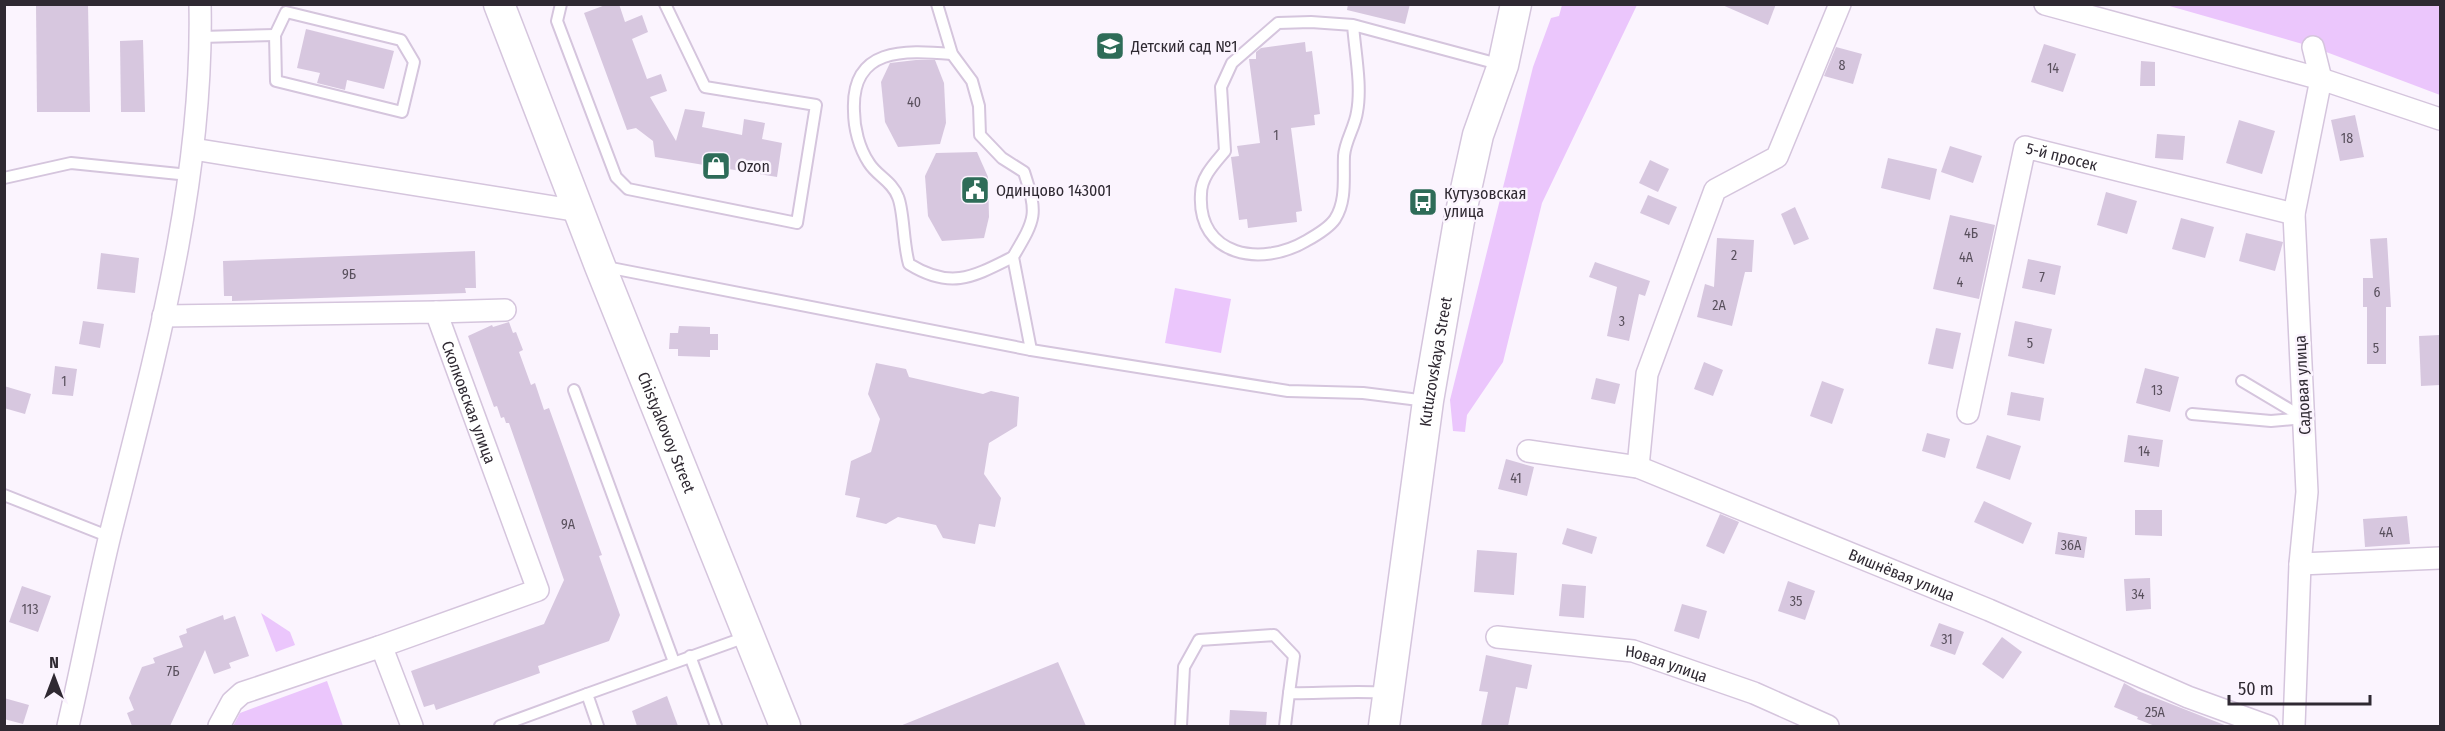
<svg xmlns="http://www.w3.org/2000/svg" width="2445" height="731" viewBox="0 0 2445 731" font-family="'Fira Sans Condensed',sans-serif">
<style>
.green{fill:#ebc6fc}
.building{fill:#d7c7df}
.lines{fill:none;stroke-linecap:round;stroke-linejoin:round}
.lane-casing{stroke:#d5c5dd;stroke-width:14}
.street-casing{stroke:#d5c5dd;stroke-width:24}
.secondary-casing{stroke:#d5c5dd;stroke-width:33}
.lane{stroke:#fff;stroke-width:10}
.street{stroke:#fff;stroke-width:21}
.secondary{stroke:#fff;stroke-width:30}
.labels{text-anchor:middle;stroke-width:5;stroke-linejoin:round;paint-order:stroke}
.number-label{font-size:14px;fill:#59505d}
.poi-label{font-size:16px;fill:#2f2932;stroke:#fbf4fe;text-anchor:start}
.street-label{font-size:16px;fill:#2f2932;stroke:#fbf4fe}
</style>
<rect width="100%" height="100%" fill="#fbf4fe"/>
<g class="green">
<polygon points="1562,5 1637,5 1542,203 1503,362 1467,415 1465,432 1453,431 1450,400 1533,67 1551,18 1559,16"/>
<polygon points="2166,5 2440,5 2440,95 2313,47"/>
<polygon points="1175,288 1231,299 1221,353 1165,343"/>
<polygon points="261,613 290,632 295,645 276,652"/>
<polygon points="327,681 343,726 233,726 240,713"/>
</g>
<g class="building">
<polygon points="36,4 88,4 90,112 37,112"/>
<polygon points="608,4 619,4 625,22 642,15 648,32 632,39 647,79 661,74 667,91 650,97 676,141 685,109 705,112 702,127 742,135 744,119 765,123 762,139 782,143 777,177 655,157 653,141 636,128 627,130 584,13"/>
<polygon points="1348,4 1410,4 1405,24 1347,10"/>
<polygon points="1720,4 1776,4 1768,25"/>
<polygon points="306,29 394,51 384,89 347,80 345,90 317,83 320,73 297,68"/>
<polygon points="143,40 145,112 121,112 120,41"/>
<polygon points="1305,42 1306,52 1312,51 1320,114 1314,115 1315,125 1291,128 1302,211 1296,212 1297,222 1248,228 1247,219 1239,220 1231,157 1239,156 1237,146 1260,143 1249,59 1256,59 1256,52 1261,48"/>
<polygon points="2044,44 2076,54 2063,92 2031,82"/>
<polygon points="1836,47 1862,54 1853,84 1824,76"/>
<polygon points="916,60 935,60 944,83 946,123 940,144 898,147 885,122 881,82 890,63"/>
<polygon points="2141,61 2155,62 2155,86 2140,86"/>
<polygon points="2355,115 2364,157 2340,161 2331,120"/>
<polygon points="2239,120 2275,131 2262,174 2226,163"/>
<polygon points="2157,134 2185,136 2183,160 2155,158"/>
<polygon points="1950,146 1982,156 1973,183 1941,172"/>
<polygon points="977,152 988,177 989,217 984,238 942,241 928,216 925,176 936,153"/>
<polygon points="1888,158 1937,169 1930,200 1881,188"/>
<polygon points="1650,160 1669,169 1658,192 1639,183"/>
<polygon points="2106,192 2137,201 2127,234 2097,225"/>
<polygon points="1648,195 1677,207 1669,225 1640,213"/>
<polygon points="1795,207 1809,239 1794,245 1781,214"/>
<polygon points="1950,215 1995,225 1979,299 1933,289"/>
<polygon points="2181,218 2214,227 2205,258 2172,249"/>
<polygon points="2246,233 2283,242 2275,271 2239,261"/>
<polygon points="1717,238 1754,240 1752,272 1745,272 1732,326 1697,317 1705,284 1714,287"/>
<polygon points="2387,238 2391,307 2386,307 2386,364 2367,364 2367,307 2363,307 2363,278 2373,278 2370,239"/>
<polygon points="475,251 476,288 465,288 466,293 232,301 232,296 224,296 223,261"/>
<polygon points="101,253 139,258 135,293 97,289"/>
<polygon points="2028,259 2061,266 2055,295 2022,288"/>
<polygon points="1595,262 1650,281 1645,296 1639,294 1629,341 1607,336 1617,287 1589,277"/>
<polygon points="83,321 104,324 100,348 79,344"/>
<polygon points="2015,321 2052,329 2044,364 2008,356"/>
<polygon points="509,322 513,333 516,332 523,350 519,352 531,385 535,383 544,410 549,408 602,555 599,556 620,615 609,641 538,666 540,673 436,710 434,704 424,707 411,671 544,624 564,580 509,423 506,423 504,417 501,418 497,406 494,407 468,336 492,325 493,327"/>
<polygon points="679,326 710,327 710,334 718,334 718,350 710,350 710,357 678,356 678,349 669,349 670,333 678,333"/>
<polygon points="1936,328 1961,333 1953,369 1928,364"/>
<polygon points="2440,335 2440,385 2421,386 2419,336"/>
<polygon points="1704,362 1723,370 1713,396 1694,389"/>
<polygon points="876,363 906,369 909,377 983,394 991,391 1019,397 1017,426 989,443 984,474 1001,498 995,527 979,524 975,544 943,538 936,525 898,517 886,524 856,517 860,498 845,495 851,461 871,452 880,419 868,394"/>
<polygon points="55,366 77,369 73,396 52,394"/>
<polygon points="2145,368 2179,377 2170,412 2136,403"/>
<polygon points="1596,378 1620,384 1615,404 1591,399"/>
<polygon points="1822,381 1844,389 1832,424 1810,416"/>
<polygon points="4,386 31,394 25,414 4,408"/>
<polygon points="2011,392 2044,398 2040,421 2007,415"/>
<polygon points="1927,433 1950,439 1945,458 1922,451"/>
<polygon points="1987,435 2021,446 2010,480 1976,468"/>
<polygon points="2128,435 2163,440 2159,467 2124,462"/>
<polygon points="1506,459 1534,467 1527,496 1498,489"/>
<polygon points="1984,501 2032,523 2023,544 1974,522"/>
<polygon points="2135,510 2162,510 2162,536 2135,535"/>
<polygon points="1720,514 1739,522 1724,554 1706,546"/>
<polygon points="2407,516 2410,544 2365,547 2363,519"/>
<polygon points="1567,528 1597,537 1592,554 1562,544"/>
<polygon points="2058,532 2087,537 2084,558 2055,554"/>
<polygon points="1477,550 1517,553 1514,595 1474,592"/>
<polygon points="2150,578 2151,609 2126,611 2124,579"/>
<polygon points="1788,581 1815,591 1805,620 1778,611"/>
<polygon points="1562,584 1586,586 1584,618 1559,616"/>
<polygon points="22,586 51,596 38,632 9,622"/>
<polygon points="1682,604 1707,611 1699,639 1674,631"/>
<polygon points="223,615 224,620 235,616 249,656 229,663 231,668 214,674 205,650 170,726 132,726 127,713 134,710 129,698 142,667 155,663 153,658 183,647 179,636 187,633 186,629"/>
<polygon points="1939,623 1964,632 1955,655 1930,646"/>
<polygon points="2002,637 2022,652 2003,679 1982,664"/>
<polygon points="1486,655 1532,665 1527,689 1516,687 1508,726 1481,726 1488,692 1479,691"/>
<polygon points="1058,662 1086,726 900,726"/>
<polygon points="2124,683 2138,691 2227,726 2155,726 2137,719 2138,717 2114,707"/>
<polygon points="667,696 678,726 637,726 632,711"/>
<polygon points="4,698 29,705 23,724 4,719"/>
<polygon points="1230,710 1267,712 1266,726 1229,726"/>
</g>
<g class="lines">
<g class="lane-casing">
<g id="lane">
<polyline points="561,4 557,21 616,177 628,189 797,223 816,105 705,87 665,4"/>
<path d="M 937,4 L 952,54 L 972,81 L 979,106 L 980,135 L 1002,158 L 1024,172 C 1038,215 1036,218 1013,257 L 1031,350"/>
<polygon points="286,12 401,40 414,62 402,112 276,81 275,35"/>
<path d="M 1353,25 C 1355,52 1362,86 1357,112 C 1355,127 1345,141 1344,156 C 1343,177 1347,200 1335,219 C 1329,228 1315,236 1306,241 C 1262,267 1197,257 1201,194 C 1201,177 1215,163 1225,151 L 1221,87 L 1232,63 L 1278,23 L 1311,22 L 1353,25 L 1502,65"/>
<polyline points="201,37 275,35"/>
<path d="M 952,54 C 904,50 851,47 854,111 C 854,128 859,148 869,163 C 877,176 892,181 898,197 C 904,211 903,244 909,264 C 951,290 973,277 1013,257"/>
<polyline points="4,178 71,163 189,175"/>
<polyline points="606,267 1031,350 1288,391 1363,393 1427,401"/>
<polyline points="2242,381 2304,418"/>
<polyline points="574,390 674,662"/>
<polyline points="2192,414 2271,421 2304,418"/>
<polyline points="4,495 110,537"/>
<polyline points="690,656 716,726"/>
<polyline points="500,726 587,694"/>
<polyline points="598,726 587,694 746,637"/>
<polyline points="1181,726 1184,667 1199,640 1274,635 1294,656 1289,693"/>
<path d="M 1285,726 L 1289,693 C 1322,694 1353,690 1386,693"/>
</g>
</g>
<g class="street-casing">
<g id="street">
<polyline points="2045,4 2321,79 2440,119"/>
<polyline points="193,149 579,211"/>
<polyline points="436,312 505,310"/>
<path id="s1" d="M 163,316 L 436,312 L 538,590 L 379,647"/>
<path id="s2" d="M 1968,413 L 2025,147 L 2294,214"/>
<path id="s3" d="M 1528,451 L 1638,467 L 1989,610 L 2188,697 L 2268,726"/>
<polyline points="1638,467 1647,374 1715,190 1777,157 1840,4"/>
<polyline points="2300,564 2440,558"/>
<path id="s4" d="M 1497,637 L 1633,651 L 1754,693 L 1828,726"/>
<path d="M 68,726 C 83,662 95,596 111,531 C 154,360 204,183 200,4"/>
<polyline points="219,726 232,702 242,693 379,647 384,653 412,726"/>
<polyline points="2294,726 2300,564 2307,492 2294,214 2321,79 2313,47"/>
</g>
</g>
<g class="secondary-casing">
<g id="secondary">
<path id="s5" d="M 499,4 L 600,266 L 785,726"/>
<path id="s6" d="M 1384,726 L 1428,401 L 1459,221 L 1478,135 L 1503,65 L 1516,4"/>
</g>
</g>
<use href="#lane" class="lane"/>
<use href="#street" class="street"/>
<use href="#secondary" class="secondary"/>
</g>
<defs>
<g id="school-square" transform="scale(1.5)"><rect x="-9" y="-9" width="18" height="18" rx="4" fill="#2e6c58" stroke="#fbf4fe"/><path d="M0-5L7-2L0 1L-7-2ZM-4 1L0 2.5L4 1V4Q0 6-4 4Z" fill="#fff"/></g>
<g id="shop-square" transform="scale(1.5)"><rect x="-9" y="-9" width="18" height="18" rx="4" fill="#2e6c58" stroke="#fbf4fe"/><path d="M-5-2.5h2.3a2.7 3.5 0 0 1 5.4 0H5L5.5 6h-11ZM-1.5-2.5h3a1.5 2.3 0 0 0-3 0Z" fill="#fff"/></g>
<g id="civic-square" transform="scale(1.5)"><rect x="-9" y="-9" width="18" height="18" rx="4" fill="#2e6c58" stroke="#fbf4fe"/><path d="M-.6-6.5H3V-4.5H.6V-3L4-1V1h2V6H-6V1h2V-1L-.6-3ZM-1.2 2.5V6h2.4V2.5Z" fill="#fff"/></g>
<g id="bus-square" transform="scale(1.5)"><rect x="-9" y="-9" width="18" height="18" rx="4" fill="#2e6c58" stroke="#fbf4fe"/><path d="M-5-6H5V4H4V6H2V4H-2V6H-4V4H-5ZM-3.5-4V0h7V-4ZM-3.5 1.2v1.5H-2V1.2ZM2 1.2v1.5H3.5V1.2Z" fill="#fff"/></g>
</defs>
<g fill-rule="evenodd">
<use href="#school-square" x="1110" y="46"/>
<use href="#shop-square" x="716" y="166"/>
<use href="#civic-square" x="975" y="190"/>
<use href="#bus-square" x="1423" y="202"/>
</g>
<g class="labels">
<g class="number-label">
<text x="1842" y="70">8</text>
<text x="2053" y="73">14</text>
<text x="914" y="107">40</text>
<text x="1276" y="140">1</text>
<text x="2347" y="143">18</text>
<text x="1971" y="238">4Б</text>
<text x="1734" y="260">2</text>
<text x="1966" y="262">4А</text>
<text x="349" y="279">9Б</text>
<text x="2042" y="282">7</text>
<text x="1960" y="287">4</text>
<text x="2377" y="297">6</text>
<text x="1719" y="310">2А</text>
<text x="1622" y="326">3</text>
<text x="2030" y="348">5</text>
<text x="2376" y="353">5</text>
<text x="64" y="386">1</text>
<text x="2157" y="395">13</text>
<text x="2144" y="456">14</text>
<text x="1516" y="483">41</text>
<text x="568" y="529">9А</text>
<text x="2386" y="537">4А</text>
<text x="2071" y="550">36А</text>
<text x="2138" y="599">34</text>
<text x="1796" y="606">35</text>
<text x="30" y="614">113</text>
<text x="1947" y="644">31</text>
<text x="173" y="676">7Б</text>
<text x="2155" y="717">25А</text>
</g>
<g class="poi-label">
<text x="1131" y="52">Детский сад №1</text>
<text x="737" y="172">Ozon</text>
<text x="996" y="196">Одинцово 143001</text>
<text x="1444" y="199">Кутузовская<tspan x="1444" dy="18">улица</tspan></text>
</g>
<g class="street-label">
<text dy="6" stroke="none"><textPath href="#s2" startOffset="310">5-й просек</textPath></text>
<text dy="6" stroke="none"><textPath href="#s6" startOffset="368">Kutuzovskaya Street</textPath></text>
<text transform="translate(2302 385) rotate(-93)" y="6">Садовая улица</text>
<text dy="6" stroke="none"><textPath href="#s1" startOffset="369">Сколковская улица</textPath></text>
<text dy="6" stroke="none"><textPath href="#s5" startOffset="460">Chistyakovoy Street</textPath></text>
<text dy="6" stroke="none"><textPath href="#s3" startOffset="396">Вишнёвая улица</textPath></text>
<text dy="6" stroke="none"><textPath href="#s4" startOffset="172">Новая улица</textPath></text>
</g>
</g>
<rect width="2445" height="731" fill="none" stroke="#2f2932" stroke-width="12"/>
<g transform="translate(54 677)" stroke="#fbf4fe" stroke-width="4.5" paint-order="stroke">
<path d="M0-4.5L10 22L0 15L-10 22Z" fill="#2f2932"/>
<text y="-9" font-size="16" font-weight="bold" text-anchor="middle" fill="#2f2932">N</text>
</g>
<path d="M2229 695v9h141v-9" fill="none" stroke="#2f2932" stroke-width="3"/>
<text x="2238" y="695" font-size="18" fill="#2f2932" stroke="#fbf4fe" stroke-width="4.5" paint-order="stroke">50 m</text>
</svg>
